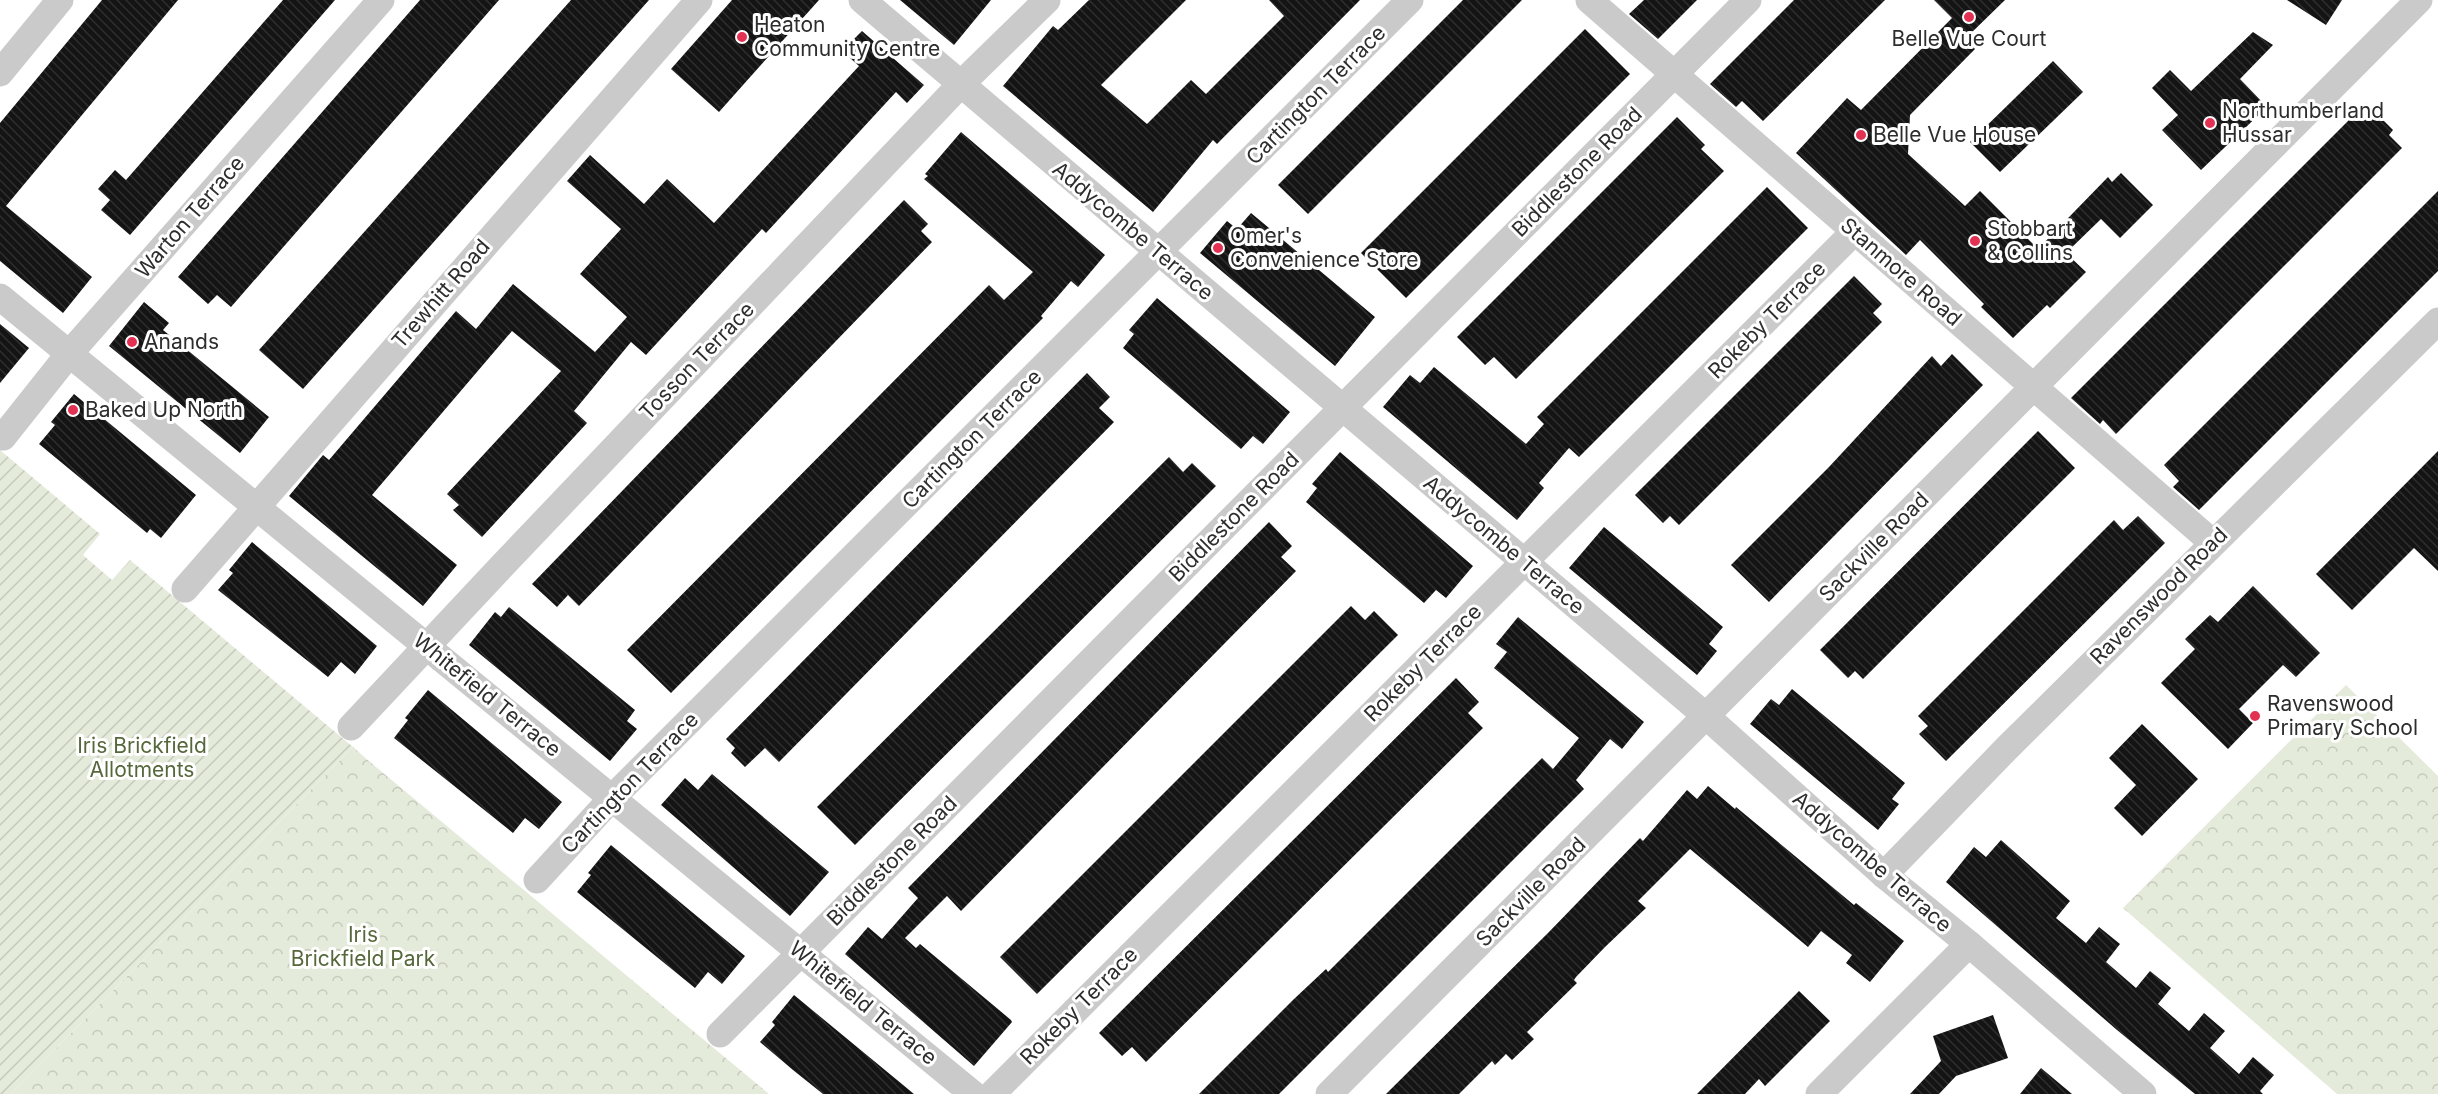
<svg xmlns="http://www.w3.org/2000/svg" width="2438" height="1094" viewBox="0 0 2438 1094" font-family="Inter,sans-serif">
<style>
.park{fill:url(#park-crowns)}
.garden{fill:url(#garden-furrows)}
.building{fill:url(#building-back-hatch)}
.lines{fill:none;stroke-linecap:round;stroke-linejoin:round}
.street{stroke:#cacaca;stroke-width:27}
.poi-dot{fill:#e33154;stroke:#fff;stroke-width:2}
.labels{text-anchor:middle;stroke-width:6;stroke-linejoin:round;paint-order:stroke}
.poi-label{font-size:21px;fill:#2d2d2d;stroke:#fff;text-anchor:start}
.street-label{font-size:21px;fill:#2d2d2d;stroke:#fff}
.park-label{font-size:21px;fill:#56683b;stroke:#fff}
</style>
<defs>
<pattern id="park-crowns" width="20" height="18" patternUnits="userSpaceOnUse" patternTransform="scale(1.5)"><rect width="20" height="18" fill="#e5ebdb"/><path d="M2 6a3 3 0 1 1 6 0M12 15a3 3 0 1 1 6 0" fill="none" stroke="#c5cabc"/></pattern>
<pattern id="garden-furrows" width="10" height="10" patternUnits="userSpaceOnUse" patternTransform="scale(1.5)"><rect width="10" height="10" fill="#e5ebdb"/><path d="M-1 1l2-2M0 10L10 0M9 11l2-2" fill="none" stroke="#c5cabc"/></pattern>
<pattern id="building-back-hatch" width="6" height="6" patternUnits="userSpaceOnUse" patternTransform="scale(1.5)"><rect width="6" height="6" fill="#141414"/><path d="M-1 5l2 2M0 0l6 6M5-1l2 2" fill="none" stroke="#2e2e2e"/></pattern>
</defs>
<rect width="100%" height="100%" fill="#fff"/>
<g class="park">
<polygon points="2346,685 2438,776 2438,1094 2337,1094 2123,908"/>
<polygon points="353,747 370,762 769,1094 11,1094"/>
</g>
<polygon class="garden" points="0,450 100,534 83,555 112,580 130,560 353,747 11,1094 0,1094"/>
<g class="building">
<polygon points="102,0 178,0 6,206 92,277 63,313 0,261 0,123"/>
<polygon points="283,0 335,0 130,235 101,210 110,200 98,189 115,170 126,180"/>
<polygon points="420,0 499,0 231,307 217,295 208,304 178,277"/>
<polygon points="571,0 649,0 303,389 259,350"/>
<polygon points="732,0 819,0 719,112 671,69"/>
<polygon points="900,0 991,0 954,45"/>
<polygon points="1089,0 1186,0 1101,85 1147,124 1191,80 1206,94 1284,16 1269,0 1360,0 1217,144 1213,140 1153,212 1003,86 1053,26 1058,30"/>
<polygon points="1463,0 1522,0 1308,214 1278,185"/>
<polygon points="1644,0 1697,0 1658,39 1629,14"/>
<polygon points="1794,0 1885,0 1763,121 1742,101 1736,107 1710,84"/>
<polygon points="1934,0 2005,0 1966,38 1975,49 1910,115 1908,154 1965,206 1980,191 2038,249 2108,177 2112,182 2121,173 2153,205 2120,238 2101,219 2066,253 2086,272 2050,308 2047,305 2013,338 1981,307 1984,304 1920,240 1906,255 1796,153 1847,98 1861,110 1952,18"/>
<polygon points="2287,0 2342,0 2326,25"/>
<polygon points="1585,29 1630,74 1406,298 1361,253"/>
<polygon points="862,31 924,85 907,103 896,92 766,233 762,229 646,355 631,342 574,411 587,423 482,537 453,510 459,505 447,494 561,371 512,331 372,495 457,565 423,606 289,496 323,455 329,460 456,311 476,329 513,284 595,352 627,317 580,274 621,229 567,181 590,155 644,204 667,179 714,223 859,66 842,51"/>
<polygon points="2253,32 2273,45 2240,79 2267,107 2201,170 2162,130 2178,115 2152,88 2170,70 2191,91"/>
<polygon points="2053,61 2083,92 2000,172 1970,142"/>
<polygon points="2366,103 2393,130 2389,135 2402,148 2116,434 2103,420 2100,424 2071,398"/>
<polygon points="1677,117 1705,145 1701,149 1724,171 1516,379 1494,357 1485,365 1457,337"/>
<polygon points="961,132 1105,255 1078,287 1071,281 1041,316 1043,318 671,693 627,650 989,285 1004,300 1033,272 924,179 928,176 925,174"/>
<polygon points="1767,187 1808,228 1579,457 1569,448 1539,483 1544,488 1517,520 1383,407 1410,375 1420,383 1434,367 1526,444 1544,424 1537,417"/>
<polygon points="2438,191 2438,271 2199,510 2173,487 2179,481 2164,465"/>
<polygon points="904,200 928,224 921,231 932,242 579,606 568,595 557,607 532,584"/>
<polygon points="1251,213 1375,317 1335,366 1200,253 1227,221 1237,229"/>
<polygon points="1854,276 1882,304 1873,313 1882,322 1679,525 1670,516 1663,523 1635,495"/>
<polygon points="1157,298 1290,412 1263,444 1253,436 1241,449 1123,348 1134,334 1129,330"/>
<polygon points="144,302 169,323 163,330 269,417 240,453 109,346"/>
<polygon points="0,324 29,348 0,383"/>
<polygon points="1952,354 1983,385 1769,602 1731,565 1829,467 1932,356 1941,366"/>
<polygon points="1087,373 1110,397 1099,408 1114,422 779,762 765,748 745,767 731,753 735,748 726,739"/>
<polygon points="74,394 196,495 161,538 150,529 147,533 39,444 55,425 51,422"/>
<polygon points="2038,431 2075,468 1863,679 1855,671 1848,678 1820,650"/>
<polygon points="2438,451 2438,571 2414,548 2352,610 2316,574"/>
<polygon points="1340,452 1473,566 1446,598 1436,590 1424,603 1306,502 1317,488 1312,484"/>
<polygon points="1169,457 1183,472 1192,463 1216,486 855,845 817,807"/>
<polygon points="2138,516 2165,543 1946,761 1919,734 1928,726 1918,716 2114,520 2123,530"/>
<polygon points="1269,522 1292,546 1281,557 1296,571 961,911 947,896 905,938 916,948 920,944 1011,1020 1012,1022 974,1066 845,954 868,927 882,939 918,898 908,888"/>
<polygon points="1604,527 1723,627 1709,644 1717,651 1697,675 1569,568"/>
<polygon points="252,542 377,646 355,674 341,662 328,677 218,590 233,573 229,570"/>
<polygon points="2253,586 2320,653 2296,677 2283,665 2239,709 2253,723 2228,749 2161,683 2195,649 2185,639 2210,615 2218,622"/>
<polygon points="1351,606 1365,620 1374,611 1398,635 1037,994 1000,957"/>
<polygon points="509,607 635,710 627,721 637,729 610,761 469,645 495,612 501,617"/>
<polygon points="1518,617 1644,722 1622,749 1610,739 1576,780 1584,789 1279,1094 1199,1094 1294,999 1326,969 1328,972 1542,758 1553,769 1579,738 1494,668 1507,652 1496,644"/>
<polygon points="1456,678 1479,702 1468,713 1483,728 1146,1062 1132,1047 1122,1056 1099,1033"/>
<polygon points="1792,689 1905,783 1892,799 1899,804 1878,830 1750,724 1771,699 1779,705"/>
<polygon points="428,690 562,802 539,829 525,818 513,833 394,738 408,720 405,718"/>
<polygon points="2142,724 2198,779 2142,836 2114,808 2136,785 2109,758"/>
<polygon points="712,774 829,872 790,916 661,805 685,778 698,790"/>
<polygon points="1708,786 1735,809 1736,807 1854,905 1856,903 1904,941 1870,982 1846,963 1852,955 1821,931 1808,947 1690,849 1638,901 1646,908 1605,947 1576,977 1574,980 1577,983 1527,1032 1534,1039 1512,1060 1506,1054 1495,1065 1492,1061 1459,1094 1386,1094 1548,933 1640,838 1643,841 1687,790 1697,799"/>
<polygon points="2001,840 2070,901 2056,918 2086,943 2099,927 2120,944 2106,962 2136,988 2150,971 2171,988 2158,1004 2189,1031 2204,1013 2225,1031 2210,1048 2239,1074 2253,1057 2274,1075 2260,1091 2263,1094 2195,1094 2117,1030 1946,882 1974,847 1986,857"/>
<polygon points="611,845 745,956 722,984 708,972 695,988 577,892 591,875 588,873"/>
<polygon points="1799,991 1830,1021 1765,1086 1759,1079 1745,1094 1697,1094"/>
<polygon points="794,995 914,1094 823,1094 793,1070 760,1042 775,1025 772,1022"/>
<polygon points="1993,1015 2008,1058 1956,1076 1939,1094 1910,1094 1941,1061 1933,1036"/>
<polygon points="2041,1068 2072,1094 2020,1094"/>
</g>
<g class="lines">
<g class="street">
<polyline points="862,0 1706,716 1884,875 1969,944 2143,1094"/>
<polyline points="1589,0 2213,543"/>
<polyline points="0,73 60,0"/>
<polyline points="0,297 973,1094"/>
<polyline points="3,437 69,354 381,0"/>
<polyline points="185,589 699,0"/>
<polyline points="351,727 501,567 961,84 1047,0"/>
<polyline points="1884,875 2007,748 2438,321"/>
<polyline points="537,880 612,798 1410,0"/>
<polyline points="720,1034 1748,0"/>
<polyline points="992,1094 1854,232"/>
<polyline points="1329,1094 2419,0"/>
<polyline points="1819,1094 1969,944"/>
</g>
</g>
<g class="poi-dot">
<circle cx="1969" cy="17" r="6"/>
<circle cx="742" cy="37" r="6"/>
<circle cx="2210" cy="123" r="6"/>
<circle cx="1861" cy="135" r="6"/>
<circle cx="1975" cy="241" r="6"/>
<circle cx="1218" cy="248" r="6"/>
<circle cx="132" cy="342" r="6"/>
<circle cx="73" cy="410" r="6"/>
<circle cx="2255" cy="716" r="6"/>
</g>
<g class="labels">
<g class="poi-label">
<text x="754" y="32">Heaton<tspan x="754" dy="24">Community Centre</tspan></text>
<text x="1969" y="46" text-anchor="middle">Belle Vue Court</text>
<text x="2222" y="118">Northumberland<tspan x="2222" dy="24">Hussar</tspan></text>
<text x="1873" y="142">Belle Vue House</text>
<text x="1987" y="236">Stobbart<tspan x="1987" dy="24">&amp; Collins</tspan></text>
<text x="1230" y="243">Omer's<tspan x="1230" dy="24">Convenience Store</tspan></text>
<text x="144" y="349">Anands</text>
<text x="85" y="417">Baked Up North</text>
<text x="2267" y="711">Ravenswood<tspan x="2267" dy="24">Primary School</tspan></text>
</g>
<g class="street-label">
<text transform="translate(1316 95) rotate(-45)" y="7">Cartington Terrace</text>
<text transform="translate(1577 172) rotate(-45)" y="7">Biddlestone Road</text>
<text transform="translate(190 217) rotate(-49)" y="7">Warton Terrace</text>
<text transform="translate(1133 231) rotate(40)" y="7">Addycombe Terrace</text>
<text transform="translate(1901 272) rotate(41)" y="7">Stanmore Road</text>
<text transform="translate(441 294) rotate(-49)" y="7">Trewhitt Road</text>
<text transform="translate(1767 320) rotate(-45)" y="7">Rokeby Terrace</text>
<text transform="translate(697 361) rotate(-46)" y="7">Tosson Terrace</text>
<text transform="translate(972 439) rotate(-45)" y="7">Cartington Terrace</text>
<text transform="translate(1234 517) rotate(-45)" y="7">Biddlestone Road</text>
<text transform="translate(1504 545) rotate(40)" y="7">Addycombe Terrace</text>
<text transform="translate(1874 547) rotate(-45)" y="7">Sackville Road</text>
<text transform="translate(2159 596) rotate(-45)" y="7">Ravenswood Road</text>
<text transform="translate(1423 663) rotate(-45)" y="7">Rokeby Terrace</text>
<text transform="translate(487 695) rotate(39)" y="7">Whitefield Terrace</text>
<text transform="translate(630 783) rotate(-46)" y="7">Cartington Terrace</text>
<text transform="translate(892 861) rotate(-45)" y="7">Biddlestone Road</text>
<text transform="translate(1872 862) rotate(41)" y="7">Addycombe Terrace</text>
<text transform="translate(1531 892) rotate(-45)" y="7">Sackville Road</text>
<text transform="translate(863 1003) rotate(39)" y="7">Whitefield Terrace</text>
<text transform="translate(1079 1006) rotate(-45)" y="7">Rokeby Terrace</text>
</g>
<g class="park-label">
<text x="142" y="753">Iris Brickfield<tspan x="142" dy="24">Allotments</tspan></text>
<text x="363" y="942">Iris<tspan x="363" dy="24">Brickfield Park</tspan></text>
</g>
</g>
</svg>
